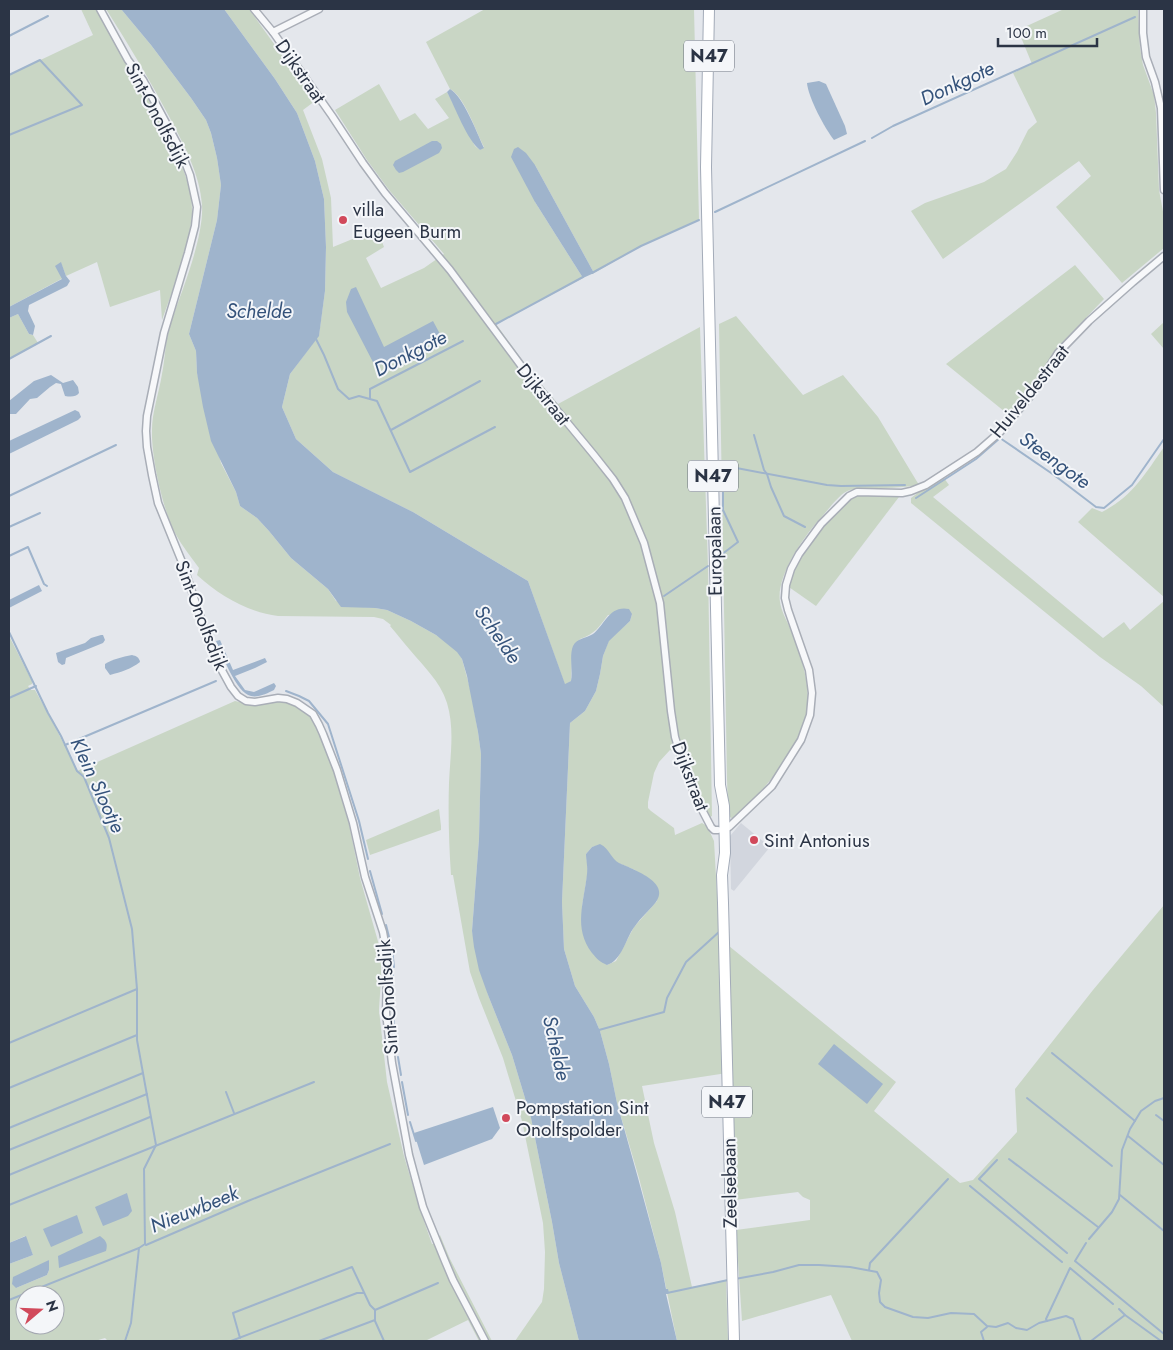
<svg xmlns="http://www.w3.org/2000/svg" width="1173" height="1350" viewBox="0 0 1173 1350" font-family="Jost,sans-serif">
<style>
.built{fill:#d2d6de}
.green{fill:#c9d6c5;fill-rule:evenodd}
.water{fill:#9fb4cc}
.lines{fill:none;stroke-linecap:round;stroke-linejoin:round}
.stream{stroke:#9fb4cc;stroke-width:2}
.street-casing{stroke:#a9aeb7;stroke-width:9}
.primary-casing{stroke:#a3abb8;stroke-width:12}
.street{stroke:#f7f8fa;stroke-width:6}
.primary{stroke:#fff;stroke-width:10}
.poi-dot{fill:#d1495b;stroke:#f4f6f9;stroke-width:2}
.labels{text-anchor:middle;stroke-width:4;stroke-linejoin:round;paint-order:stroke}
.shield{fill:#f4f6f9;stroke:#676e7b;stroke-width:1}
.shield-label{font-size:18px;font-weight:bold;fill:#2b3445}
.street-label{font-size:19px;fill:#2b3445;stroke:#f4f6f9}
.poi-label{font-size:19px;fill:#2b3445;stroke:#f4f6f9;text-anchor:start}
.water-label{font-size:20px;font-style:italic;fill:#34527a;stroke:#f4f6f9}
</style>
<rect width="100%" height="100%" fill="#e4e7ec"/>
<polygon class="built" points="741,823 770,847 734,891 731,889 730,836"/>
<g class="green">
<path d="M 81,9 L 97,9 C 126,56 155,101 176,152 C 184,171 193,192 192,214 C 189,250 174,286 162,320 L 160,290 L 110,307 L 97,262 L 66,276 L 61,263 L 63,278 L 9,307 L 9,75 L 93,35 Z"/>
<path d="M 106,9 L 121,9 L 151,45 L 191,98 L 206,120 L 211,133 L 217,158 L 221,185 L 217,220 L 189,334 L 196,351 L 197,373 L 221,463 L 236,492 L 240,506 L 257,518 L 269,531 L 291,558 L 328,589 L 336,601 L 363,607 L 375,608 L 387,610 L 411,621 L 436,635 L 453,647 L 458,652 L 462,659 L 471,692 L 478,732 L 481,754 L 479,839 L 472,931 L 488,995 L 512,1055 L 531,1118 L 552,1222 L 559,1263 L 579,1341 L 515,1341 L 542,1302 L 544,1289 L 545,1252 L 543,1223 L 522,1121 L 503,1058 L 479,998 L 470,972 L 453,875 L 451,875 C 449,845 448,814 449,783 C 450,757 455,729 447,703 C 440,681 424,667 410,650 C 403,642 397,634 390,626 L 391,625 L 383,619 L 374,617 L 278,616 C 248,612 220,596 197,575 L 199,568 C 191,557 182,546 175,533 C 163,510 151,457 152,430 C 152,412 159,393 162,374 C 165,360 165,344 169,330 C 171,322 174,315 176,308 C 186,281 204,233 202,205 C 200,175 185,147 171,120 C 151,82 129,45 106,9 Z"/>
<path d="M 224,9 L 249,9 L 315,101 L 303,110 L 322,159 L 331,198 L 333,247 L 377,229 L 384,247 L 366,258 L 381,288 L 424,268 L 444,254 L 389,190 L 367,160 L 335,110 L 379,84 L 400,121 L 415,113 L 428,129 L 449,118 L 435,99 L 447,92 L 475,146 L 480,150 L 484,147 C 476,132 465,97 450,89 L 426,42 L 485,9 L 694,9 L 699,220 L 641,246 L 594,273 L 535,165 L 535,202 L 583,278 L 496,324 L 531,372 L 558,404 L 700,327 L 708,566 L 712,816 L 710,817 L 704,813 L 680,755 L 670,750 L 659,762 L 654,773 L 648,802 L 648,808 L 651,811 L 674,828 L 675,835 L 702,823 L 707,826 L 714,841 L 727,1073 L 642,1086 L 654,1143 L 675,1212 L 692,1287 L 726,1281 L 728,1341 L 677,1341 L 661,1263 L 639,1178 L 617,1103 L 609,1064 L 600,1031 L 594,1017 L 575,986 L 564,949 L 562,902 L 570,723 L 585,711 L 596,691 L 600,674 L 603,656 L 609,640 L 630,621 L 632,614 L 608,615 C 599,627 595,634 580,639 L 572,655 L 571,681 L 565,685 L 528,581 L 413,512 L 333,472 L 296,439 L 282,407 L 290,374 L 319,335 L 325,291 L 326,247 L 324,199 L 315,161 L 297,113 L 275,79 ZM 600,845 L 616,862 L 635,870 L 657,901 L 634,927 L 616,961 L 607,965 L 582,906 L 588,871 L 586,854 L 592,847 Z"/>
<polygon points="1064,9 1138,9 1140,48 1143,65 1154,95 1156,113 1159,190 1164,217 1164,248 1122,283 1056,207 1091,176 1079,161 943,259 911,211 925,203 984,182 1006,169 1017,152 1028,130 1037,122 1013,73 1032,64 1018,30"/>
<polygon points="1075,265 1104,299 1057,348 1034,384 1010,416 946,364"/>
<polygon points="18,314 29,334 33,335 38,343 9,359 9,318"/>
<path d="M 736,316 L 803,395 L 843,375 L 878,417 L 919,485 C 901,488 884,488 866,489 C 861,489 855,488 850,490 C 840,492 826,513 818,521 C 802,539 776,577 780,602 C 781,610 786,619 789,626 C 800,654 811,681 807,711 C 801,749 761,794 733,819 L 730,817 L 728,810 L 727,779 L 719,324 Z"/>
<polygon points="1164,322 1164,349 1151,334"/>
<path d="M 1164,447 L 1164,597 L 1078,522 L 1092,508 L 1102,512 C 1132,497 1145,474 1164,447 Z"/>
<polygon points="944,478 949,485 933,497 1103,638 1124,622 1130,630 1164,601 1164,707 1141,686 1100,657 911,503 911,498 919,492"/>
<polygon points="857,492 902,493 816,606 786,585 791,569 821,524"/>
<path d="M 9,636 L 32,681 L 32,684 L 28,686 L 31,690 L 35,690 C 50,717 64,743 77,771 L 235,701 C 251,705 265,700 281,701 C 293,702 307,712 314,721 L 333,770 L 349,824 L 360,878 L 381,952 L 381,978 L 379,1010 L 387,1082 L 404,1156 L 419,1207 L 432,1244 L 437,1243 L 440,1235 L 450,1259 L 492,1341 L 479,1341 L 468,1320 L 425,1341 L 108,1341 L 105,1338 L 95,1341 L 9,1341 L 9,1264 L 33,1255 L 25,1236 L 9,1243 ZM 49,1260 L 49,1270 L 47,1275 L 16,1288 ZM 25,1295 L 55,1295 L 55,1325 L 25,1325 Z"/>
<polygon points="439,809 441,826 441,830 370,855 366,840"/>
<polygon points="1164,905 1164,1341 852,1341 831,1295 742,1321 736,1230 810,1220 810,1200 803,1197 798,1192 735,1200 729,946 896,1082 874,1111 960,1183 973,1180 1017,1132 1015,1089 1093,990"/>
</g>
<g class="water">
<path d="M 121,9 L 224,9 L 275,79 L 297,113 L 315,161 L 324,199 L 326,247 L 325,291 L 319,336 L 290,374 L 282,407 L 296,439 L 333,472 L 413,512 L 528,581 L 565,684 L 571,681 C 573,670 569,656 573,646 C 577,638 587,638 593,634 C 605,625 609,605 629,609 L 632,614 L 630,621 L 609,641 L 603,656 L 600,674 L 596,691 L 585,711 L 570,723 L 562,902 L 564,949 L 575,986 L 594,1017 L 600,1031 L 609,1064 L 617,1103 L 638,1178 L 661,1263 L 666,1289 L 668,1289 L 669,1293 L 666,1294 L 677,1341 L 579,1341 L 559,1263 L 552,1222 L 531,1118 L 512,1055 L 488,995 L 479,970 L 474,947 L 472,931 L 479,839 L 481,754 L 478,732 L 467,676 L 462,659 L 457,652 L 436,635 L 411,621 L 387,610 L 375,608 L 341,607 L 328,589 L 291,558 L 269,531 L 257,518 L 240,506 L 236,492 L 211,441 L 203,407 L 197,373 L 196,351 L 189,334 L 217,220 L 221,185 L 217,158 L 211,133 L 206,120 L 191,98 L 151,45 Z"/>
<path d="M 819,81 L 826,84 L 845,126 L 847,134 L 834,140 C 825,129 808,97 807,83 Z"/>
<path d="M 450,89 C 463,96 477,133 484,148 L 480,150 C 467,140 455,107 447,92 Z"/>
<polygon points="432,141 437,141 441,144 442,148 439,153 403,172 399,173 396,170 393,165 395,161"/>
<polygon points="518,147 526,153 535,165 594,273 583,278 535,202 511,157 514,149"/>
<polygon points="61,262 66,276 70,281 67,286 29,305 28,311 35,326 33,335 29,334 18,314 9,318 9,307 62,279 55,266"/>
<polygon points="356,287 384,347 433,321 440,334 377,366 375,366 347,312 346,302 351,289"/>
<path d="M 51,375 L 63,383 L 73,380 L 78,387 L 79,393 C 76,397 71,397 65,396 L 61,384 L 56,383 L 50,387 L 37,398 L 30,399 L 16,414 L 9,414 L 9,401 L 34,381 Z"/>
<polygon points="75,410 79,412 81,417 78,420 9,454 9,441"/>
<polygon points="39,585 42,591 9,608 9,600"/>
<polygon points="101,635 103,635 105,640 103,643 66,658 65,664 62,665 58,662 56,653 85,643 91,638"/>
<path d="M 220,640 L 233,670 L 265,658 L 267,662 L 255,668 L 235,676 L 245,690 L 254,692 L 274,683 L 276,686 L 274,690 C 268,693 258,698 251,696 C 236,693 222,654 216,641 Z"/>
<path d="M 132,655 C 136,656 139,657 140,662 C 131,669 121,672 110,675 L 105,668 L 105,664 C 113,659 122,657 132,655 Z"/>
<path d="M 600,844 C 610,849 611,859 619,863 C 632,869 671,882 656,902 C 648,912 638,920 631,932 C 625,943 620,961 607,965 C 600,962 597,959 592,953 C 573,928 584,902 587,874 C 588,867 586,860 586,854 L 592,847 Z"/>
<polygon points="834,1044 883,1084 867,1104 818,1064"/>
<polygon points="493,1107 500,1128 492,1139 424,1165 414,1133"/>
<polygon points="127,1193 132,1211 128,1216 103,1226 95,1207"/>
<polygon points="77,1215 83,1233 51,1247 43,1229"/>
<polygon points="26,1236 33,1255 9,1264 9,1243"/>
<path d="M 100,1236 C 106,1241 108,1243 106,1251 L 59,1268 L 58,1256 Z"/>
<polygon points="49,1260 49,1270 47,1275 16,1288 12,1284 13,1277"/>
</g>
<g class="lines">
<g class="stream">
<polyline points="9,36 48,16"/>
<polyline points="9,75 40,60 82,105 9,135"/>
<polyline points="872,138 893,126 1135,17"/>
<polyline points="715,212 865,141"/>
<polyline points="592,273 641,246 699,220"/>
<polyline points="496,324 583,277"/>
<polyline points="315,337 324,355 338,389 349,399 359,396 377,401 410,472 495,427"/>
<polyline points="9,359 51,336"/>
<polyline points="370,399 370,389 463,341"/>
<polyline points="391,430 480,381"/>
<polyline points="754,435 764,470 767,474 771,487 784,516 805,527"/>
<polyline points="9,496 116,445"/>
<polyline points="916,498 976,459 1000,438 1054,475 1096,507 1104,508 1132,485 1164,439"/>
<polyline points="9,527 40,513"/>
<polyline points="721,555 738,542 723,510 723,467 726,466 827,485 841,486 905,485"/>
<polyline points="9,556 28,547 44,584 47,586"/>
<polyline points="664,596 708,566"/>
<polyline points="9,632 48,713 61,736 77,771 84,777 109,838 132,929 137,989 137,1040 156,1145 144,1169 145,1244 139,1248 131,1323 125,1341"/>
<polyline points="286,691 299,696 309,701 328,724 359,821 368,859"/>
<polyline points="9,698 36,686"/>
<polyline points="65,745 216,681"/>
<polyline points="370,871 382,914"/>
<polyline points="386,925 392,949 394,967"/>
<polyline points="393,975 392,1001 395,1039"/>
<polyline points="599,1030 664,1012 667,998 686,962 720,931"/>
<polyline points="9,1043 137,989"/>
<polyline points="396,1047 397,1050"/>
<polyline points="1052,1053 1135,1121"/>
<polyline points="398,1057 401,1075"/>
<polyline points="402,1082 408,1115"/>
<polyline points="9,1088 137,1035"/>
<polyline points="226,1092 234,1113"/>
<polyline points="1027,1098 1112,1166"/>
<polyline points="1156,1115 1164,1121"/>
<polyline points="410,1122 416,1141"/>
<polyline points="9,1128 143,1073"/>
<polyline points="1128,1136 1164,1165"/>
<polyline points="9,1150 147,1094"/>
<polyline points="1009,1159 1098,1227"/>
<polyline points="997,1160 979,1179 1067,1253"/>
<polyline points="9,1175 150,1117"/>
<polyline points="970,1186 1062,1262"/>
<polyline points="1120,1195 1164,1231"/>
<polyline points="9,1205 314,1082"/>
<polyline points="1089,1239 1112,1212 1119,1199 1122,1150 1130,1129 1141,1111 1155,1101 1164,1098"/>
<polyline points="1086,1243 1075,1261 1164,1334"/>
<polyline points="146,1245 248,1201 390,1144"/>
<polyline points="869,1270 870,1263 948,1179"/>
<polyline points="735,1279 773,1272 799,1265 819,1265 850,1267 877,1272 881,1280 879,1293 880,1302 885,1307 913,1317 928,1318 951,1313 974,1314 987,1326 996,1327 1008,1323 1016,1328 1027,1330 1039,1323 1066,1316 1073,1319 1081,1341"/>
<polyline points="667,1293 728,1280"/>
<polyline points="9,1300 139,1248"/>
<polyline points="1125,1315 1161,1341"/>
<polyline points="375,1321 384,1341"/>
<polyline points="1047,1321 1046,1319 1070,1268 1113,1304"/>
<polyline points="240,1338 233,1313 352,1267 370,1305 375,1310"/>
<polyline points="231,1341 357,1293 364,1293"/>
<polyline points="319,1341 375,1320 375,1310 438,1283"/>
<polyline points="984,1341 981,1332 987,1327"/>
<polyline points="1091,1341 1125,1315 1119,1309"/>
</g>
<g class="street-casing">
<g id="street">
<polyline points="100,9 128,60 143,80 180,149 190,175 197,207 195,226 188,253 164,333 147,416 146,431 147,447 152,475 158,503 182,562 209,642 219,665 231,687 238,696 246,701 255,702 278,698 287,699 297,703 313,714 319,725 323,734 337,770 353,823 365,877 383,932 387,954 387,974 386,1013 392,1063 409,1155 423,1207 445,1261 453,1280 485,1341"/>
<polyline points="254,9 273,32 332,116 363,163 385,193 450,270 528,375 594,455 613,479 625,498 644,543 660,603 671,711 675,737 686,773 699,804 711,827 714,830 718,830"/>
<polyline points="1143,9 1143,33 1146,57 1155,82 1161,108 1164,190"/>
<polyline points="273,32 319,9"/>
<polyline points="724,830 729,827 772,786 801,740 810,715 812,693 809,670 788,610 785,598 786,585 791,569 799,554 821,524 849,496 857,492 902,493 911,491 926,485 977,452 1000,432 1032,394 1058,353 1089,321 1133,282 1164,256"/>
</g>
</g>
<g class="primary-casing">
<polyline id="primary" points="709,9 706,167 720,785 724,806 725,853 722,875 723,903 734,1341"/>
</g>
<use href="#street" class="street"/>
<use href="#primary" class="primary"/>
</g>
<g class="poi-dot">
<circle cx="343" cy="220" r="5"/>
<circle cx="754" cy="840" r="5"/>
<circle cx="506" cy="1118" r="5"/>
</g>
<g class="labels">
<g class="shield">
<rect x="684" y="40.5" width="50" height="31" rx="4"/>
<rect x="688" y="460.5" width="50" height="31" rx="4"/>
<rect x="702" y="1086.5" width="50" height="31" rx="4"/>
</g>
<g class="shield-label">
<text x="709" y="62">N47</text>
<text x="713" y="482">N47</text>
<text x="727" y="1108">N47</text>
</g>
<g class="street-label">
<text transform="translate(301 71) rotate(55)" y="7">Dijkstraat</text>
<text transform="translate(158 115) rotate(62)" y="7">Sint-Onolfsdijk</text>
<text transform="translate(1029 391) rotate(-51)" y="7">Huiveldestraat</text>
<text transform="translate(544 394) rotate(51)" y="7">Dijkstraat</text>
<text transform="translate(714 551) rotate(-91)" y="7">Europalaan</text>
<text transform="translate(202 615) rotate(69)" y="7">Sint-Onolfsdijk</text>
<text transform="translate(691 776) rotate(69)" y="7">Dijkstraat</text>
<text transform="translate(387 997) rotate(-94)" y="7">Sint-Onolfsdijk</text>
<text transform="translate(729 1183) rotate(-91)" y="7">Zeelsebaan</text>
</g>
<g class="poi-label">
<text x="353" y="216">villa<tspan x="353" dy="22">Eugeen Burm</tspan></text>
<text x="764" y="847">Sint Antonius</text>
<text x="516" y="1114">Pompstation Sint<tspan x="516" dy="22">Onolfspolder</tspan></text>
</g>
<g class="water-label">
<text transform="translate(957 83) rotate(-25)" y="7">Donkgote</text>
<text x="259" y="318">Schelde</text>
<text transform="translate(410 353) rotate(-27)" y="7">Donkgote</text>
<text transform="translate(1055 460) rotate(36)" y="7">Steengote</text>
<text transform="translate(498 634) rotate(55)" y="7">Schelde</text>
<text transform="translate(98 785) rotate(65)" y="7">Klein Slootje</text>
<text transform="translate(557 1048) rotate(77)" y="7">Schelde</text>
<text transform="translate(194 1209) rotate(-22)" y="7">Nieuwbeek</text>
</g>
</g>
<rect width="1173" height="1350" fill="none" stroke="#2b3445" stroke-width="20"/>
<g transform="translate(40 1310) rotate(71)"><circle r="24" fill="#f4f6f9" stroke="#a4a8b1"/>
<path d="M0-4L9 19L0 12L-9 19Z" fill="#d1495b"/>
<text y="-8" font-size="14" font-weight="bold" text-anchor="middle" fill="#2b3445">N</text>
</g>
<path d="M998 38v8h99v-8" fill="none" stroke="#2b3445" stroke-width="2.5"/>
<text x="1006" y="38" font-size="15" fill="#2b3445" stroke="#f4f6f9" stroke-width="4" paint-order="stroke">100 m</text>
</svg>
